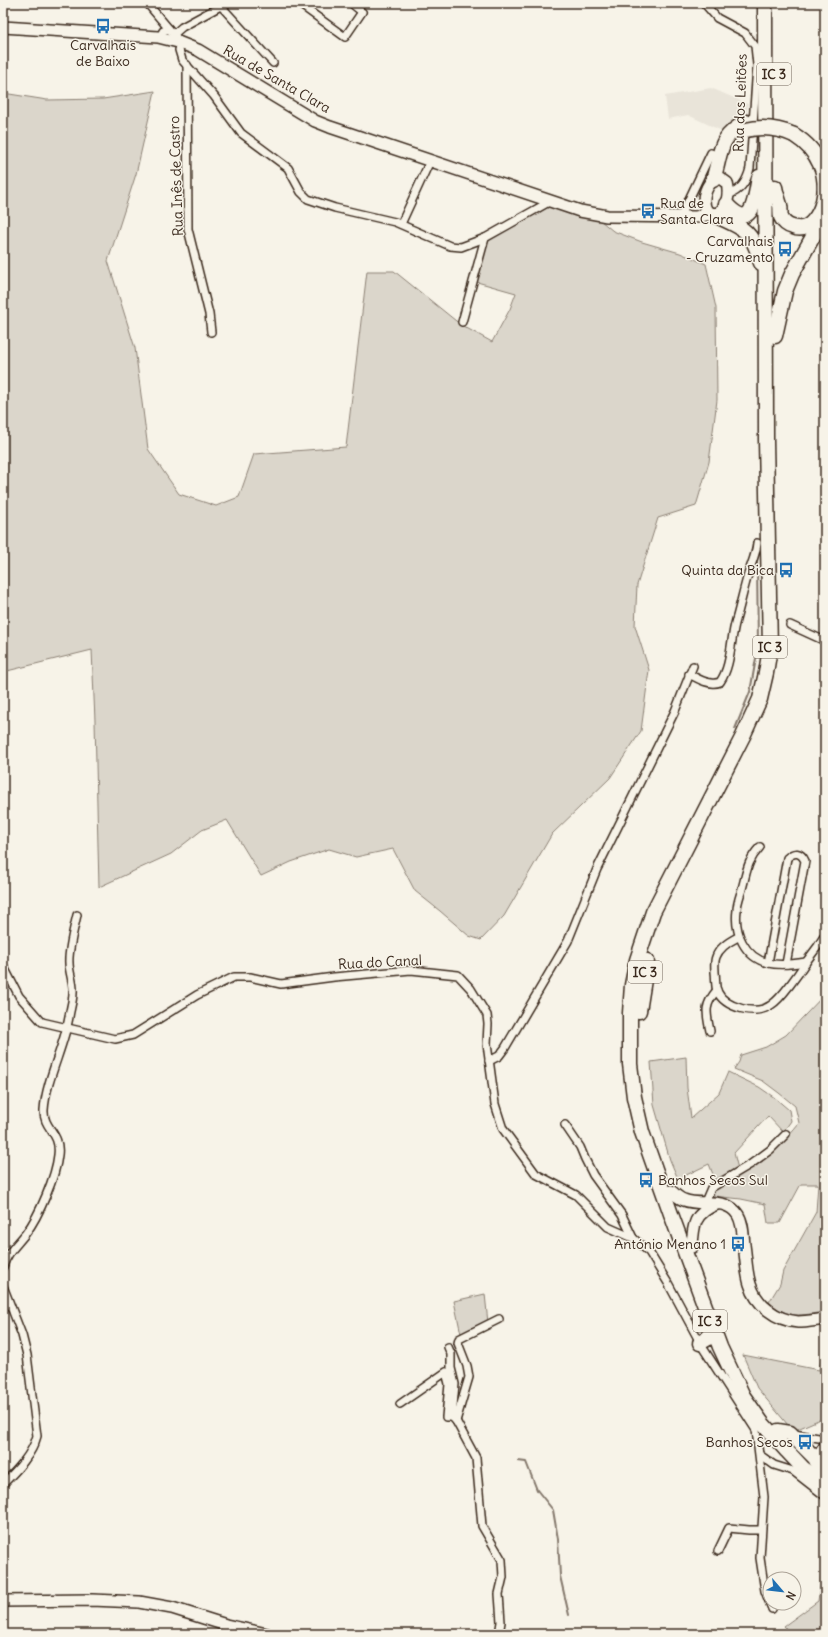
<svg xmlns="http://www.w3.org/2000/svg" width="828" height="1637" viewBox="0 0 828 1637" font-family="Delius,sans-serif">
<style>
.built{fill:#e9e4d9}
.green{fill:#dbd6cb;stroke:#8b8074}
.lines{fill:none;stroke-linecap:round;stroke-linejoin:round}
.stream{stroke:#84786c;stroke-width:2}
.street-casing{stroke:#3b2a1e;stroke-width:10}
.secondary-casing{stroke:#3b2a1e;stroke-width:14}
.highway-casing{stroke:#3b2a1e;stroke-width:17}
.street{stroke:#f7f3e8;stroke-width:7}
.secondary{stroke:#f7f3e8;stroke-width:11}
.highway{stroke:#f7f3e8;stroke-width:14}
.highway-bridge-casing{stroke:#3b2a1e;stroke-width:17;stroke-linecap:butt}
.highway-bridge{stroke:#f7f3e8;stroke-width:14}
.labels{text-anchor:middle;stroke-width:3;stroke-linejoin:round;paint-order:stroke}
.shield{fill:#f7f3e8;stroke:#73665b;stroke-width:1}
.shield-label{font-size:13px;font-weight:bold;fill:#3b2a1e}
.poi-label{font-size:14px;fill:#3b2a1e;stroke:#f7f3e8;text-anchor:end}
.street-label{font-size:14px;fill:#3b2a1e;stroke:#f7f3e8}
</style>
<rect width="100%" height="100%" fill="#f7f3e8"/>
<filter id="ink" filterUnits="userSpaceOnUse"><feTurbulence type="fractalNoise" baseFrequency=".025" numOctaves="2"/><feDisplacementMap in="SourceGraphic" scale="8" xChannelSelector="R" yChannelSelector="G"/><feConvolveMatrix kernelMatrix="1 2 1 2 8 2 1 2 1" color-interpolation-filters="sRGB"/></filter>
<g filter="url(#ink)">
<polygon class="built" points="711,88 748,104 747,114 725,127 722,131 688,115 668,119 665,96"/>
<g class="green">
<polygon points="155,91 136,174 108,261 135,348 148,449 179,494 216,506 239,497 254,454 346,447 367,271 394,271 461,325 492,342 510,309 516,293 477,282 489,237 533,212 537,216 549,202 594,215 613,231 642,242 680,253 706,264 716,308 717,400 709,462 696,506 658,518 637,585 635,626 649,670 641,731 610,778 552,834 504,916 481,940 469,936 440,911 415,891 393,849 356,857 329,849 291,862 261,876 227,820 202,830 171,854 99,887 95,721 92,650 3,672 3,93 47,100 103,99"/>
<path d="M 825,994 L 825,1312 C 800,1315 789,1320 769,1302 L 780,1284 L 783,1271 L 816,1212 L 818,1184 L 801,1184 L 780,1223 L 768,1223 L 765,1204 L 741,1199 L 714,1196 L 713,1190 L 788,1136 L 799,1123 L 795,1106 L 779,1093 L 763,1081 L 734,1069 L 739,1062 L 741,1055 L 766,1047 L 786,1035 Z"/>
<polygon points="686,1057 687,1088 691,1118 719,1093 728,1072 759,1087 775,1098 789,1110 791,1121 783,1132 768,1116 734,1153 738,1169 716,1182 709,1164 678,1179 670,1160 654,1105 651,1062"/>
<polygon points="485,1294 488,1323 461,1334 454,1301"/>
<polygon points="825,1340 825,1417 793,1431 757,1388 743,1355 819,1370"/>
<polygon points="825,1548 825,1634 791,1634 784,1626 818,1601"/>
</g>
<g class="lines">
<g class="stream">
<polyline points="735,729 750,692 758,647 757,561"/>
<polyline points="518,1461 526,1462 537,1490 553,1510 558,1539 560,1576 569,1615"/>
</g>
<g class="street-casing">
<g id="street">
<polyline points="147,3 169,29"/>
<polyline points="298,3 345,37 362,12 351,3"/>
<path d="M 704,3 L 717,18 L 745,33 L 755,46 L 757,65 L 750,168 C 747,181 741,191 728,195"/>
<polyline points="221,6 273,63"/>
<polyline points="174,34 182,27 226,3"/>
<polyline points="160,37 163,31 169,29 181,43 179,50 182,60 214,96 241,133 288,168 301,192 308,199 335,208 395,222 450,246 461,247 485,238 549,202"/>
<polyline points="187,65 188,229 209,314 211,332"/>
<polyline points="681,216 711,153"/>
<polyline points="401,224 430,161"/>
<polyline points="462,322 485,238"/>
<polyline points="790,625 825,641"/>
<path d="M 689,674 C 698,679 710,686 720,682 C 732,665 730,640 736,620 C 740,606 743,592 747,578 C 750,566 756,556 757,543"/>
<path d="M 760,847 C 747,861 747,871 742,889 C 740,896 737,903 737,910 C 734,932 744,957 768,963 C 780,966 794,964 806,962 L 818,946 L 825,935"/>
<path d="M 738,937 C 730,941 719,948 716,957 C 714,961 715,968 715,972 C 716,978 715,986 717,991 C 725,1008 756,1016 771,1005 C 781,999 799,973 806,962"/>
<path d="M 768,963 L 787,858 C 794,851 801,852 805,861 L 786,964"/>
<polyline points="3,965 19,996 42,1022 115,1039 133,1035 197,995 234,977 250,977 281,984 334,977 411,970 458,975 471,989 487,1015 488,1024 487,1044 495,1104 503,1129 536,1174 576,1195 608,1227 633,1238 649,1252 668,1283 703,1348 756,1430 764,1497 760,1558 765,1591 772,1609"/>
<path d="M 710,1031 C 706,1012 704,1005 717,990"/>
<polyline points="489,1061 499,1056 505,1048 568,941 597,869 675,711 693,666"/>
<polyline points="565,1125 580,1147 585,1159 593,1175 622,1215 633,1238"/>
<polyline points="705,1202 711,1188 751,1164 770,1150 786,1134"/>
<path d="M 3,1267 C 7,1252 17,1245 26,1233 C 39,1216 56,1176 58,1155 C 61,1132 43,1129 44,1110 C 46,1080 64,1047 69,1017 C 70,1009 73,1001 73,993 C 74,983 69,973 69,963 C 68,951 74,928 77,915"/>
<path d="M 3,1286 L 22,1335 L 27,1355 L 37,1436 C 32,1455 17,1470 3,1484"/>
<polyline points="448,1347 451,1354 451,1368 455,1384 452,1417"/>
<polyline points="400,1404 446,1372 449,1384 446,1417 452,1417 456,1421 476,1458 482,1526 502,1560 503,1577 499,1594 501,1622 499,1634"/>
<polyline points="456,1421 469,1377 467,1366 458,1343 459,1339 499,1319"/>
<polyline points="794,1434 825,1439"/>
<polyline points="760,1455 774,1465 793,1471 825,1496"/>
<polyline points="815,1458 822,1447 825,1446"/>
<polyline points="718,1551 729,1528 749,1530 761,1530"/>
</g>
</g>
<g class="secondary-casing">
<g id="secondary">
<polyline points="3,27 158,37 178,42 198,50 315,121 330,127 580,211 607,216 696,217 710,214"/>
<path d="M 720,178 L 727,183 C 730,195 727,211 714,215 L 706,210 C 701,199 706,180 720,178 Z"/>
<path d="M 671,1191 C 675,1194 679,1199 684,1200 C 701,1207 726,1196 738,1215 C 743,1223 743,1235 744,1245 C 746,1257 746,1272 750,1284 C 756,1305 776,1320 798,1322 C 807,1322 816,1320 825,1319"/>
<path d="M 692,1247 C 693,1225 694,1213 717,1204"/>
<polyline points="3,1601 92,1600 139,1602 172,1608 226,1625 267,1634"/>
</g>
</g>
<g class="highway-casing">
<g id="highway">
<polyline points="765,3 766,440 770,648 766,673 760,699 743,736 653,912 637,960 632,985 630,1013 630,1064 634,1097 642,1132 671,1214 720,1347 743,1396 762,1423 787,1451 803,1468 825,1485"/>
<path d="M 713,180 C 722,152 717,138 746,122"/>
<path d="M 775,187 C 776,193 778,199 780,205 C 781,209 780,214 781,217 C 783,222 788,226 793,227 C 809,234 820,214 823,201 C 826,190 825,174 820,164 C 815,152 805,142 794,135"/>
<path d="M 726,204 C 753,234 755,198 759,177"/>
<path d="M 714,215 C 744,228 753,231 761,263"/>
<polyline points="775,336 785,291 792,274 824,217"/>
<polyline points="639,1011 647,961"/>
<polyline points="700,1343 707,1339 712,1326"/>
<polyline points="778,1431 790,1433 815,1458 822,1472"/>
</g>
</g>
<use href="#street" class="street"/>
<use href="#secondary" class="secondary"/>
<use href="#highway" class="highway"/>
<g class="highway-bridge-casing">
<path id="highway-bridge" d="M 746,130 C 763,126 778,128 794,135"/>
</g>
<use href="#highway-bridge" class="highway-bridge"/>
</g>
</g>
<defs>
<g id="bus-bare" transform="scale(1.2)"><path d="M-5-6H5V4H4V6H2V4H-2V6H-4V4H-5ZM-3.5-4V0h7V-4ZM-3.5 1.2v1.5H-2V1.2ZM2 1.2v1.5H3.5V1.2Z" fill="#1f6fb2" stroke="#f7f3e8" stroke-width="2.5" paint-order="stroke"/></g>
</defs>
<g fill-rule="evenodd">
<use href="#bus-bare" x="103" y="26"/>
<use href="#bus-bare" x="648" y="211"/>
<use href="#bus-bare" x="785" y="249"/>
<use href="#bus-bare" x="786" y="570"/>
<use href="#bus-bare" x="646" y="1180"/>
<use href="#bus-bare" x="738" y="1244"/>
<use href="#bus-bare" x="805" y="1442"/>
</g>
<g class="labels">
<g class="shield">
<rect x="757" y="63" width="34" height="22" rx="3"/>
<rect x="753" y="636" width="34" height="22" rx="3"/>
<rect x="628" y="961" width="34" height="22" rx="3"/>
<rect x="693" y="1310" width="34" height="22" rx="3"/>
</g>
<g class="shield-label">
<text x="774" y="79">IC 3</text>
<text x="770" y="652">IC 3</text>
<text x="645" y="977">IC 3</text>
<text x="710" y="1326">IC 3</text>
</g>
<g class="poi-label">
<text x="103" y="50" text-anchor="middle">Carvalhais<tspan x="103" dy="16">de Baixo</tspan></text>
<text x="660" y="208" text-anchor="start">Rua de<tspan x="660" dy="16">Santa Clara</tspan></text>
<text x="773" y="246">Carvalhais<tspan x="773" dy="16">- Cruzamento</tspan></text>
<text x="774" y="575">Quinta da Bica</text>
<text x="658" y="1185" text-anchor="start">Banhos Secos Sul</text>
<text x="726" y="1249">António Menano 1</text>
<text x="793" y="1447">Banhos Secos</text>
</g>
<g class="street-label">
<text transform="translate(277 79) rotate(30)" y="5">Rua de Santa Clara</text>
<text transform="translate(740 103) rotate(-88)" y="5">Rua dos Leitões</text>
<text transform="translate(176 176) rotate(-92)" y="5">Rua Inês de Castro</text>
<text transform="translate(380 962) rotate(-3)" y="5">Rua do Canal</text>
</g>
</g>
<rect width="828" height="1637" fill="none" stroke="#f7f3e8" stroke-width="16"/>
<rect x="8" y="8" width="812" height="1621" fill="none" stroke="#3b2a1e" stroke-width="1.5" filter="url(#ink)"/>
<g transform="translate(782 1591) rotate(118)"><circle r="19" fill="#f7f3e8" stroke="#aca397"/>
<path d="M0-3L7 15L0 10L-7 15Z" fill="#1f6fb2"/>
<text y="-6" font-size="11" font-weight="bold" text-anchor="middle" fill="#3b2a1e">N</text>
</g>
</svg>
